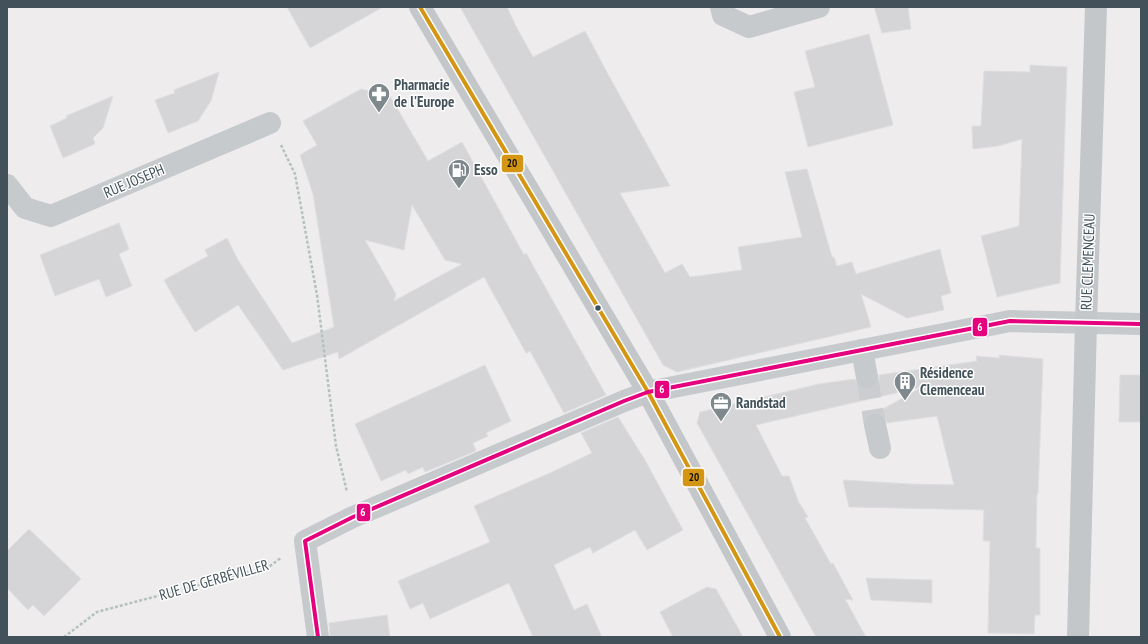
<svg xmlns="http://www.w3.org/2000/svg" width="1148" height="644" viewBox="0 0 1148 644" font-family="'PT Sans Narrow',sans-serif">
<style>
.building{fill:#d5d5d7;stroke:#dfdee0;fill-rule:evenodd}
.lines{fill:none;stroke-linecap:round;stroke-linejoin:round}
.minor-tunnel{stroke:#cccdd0;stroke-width:22;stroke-dasharray:22 11;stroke-linecap:butt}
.path{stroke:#b4c2bd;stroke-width:2.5;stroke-dasharray:3 2;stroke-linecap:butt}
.minor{stroke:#c6cacc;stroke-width:22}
.major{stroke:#c3c7ca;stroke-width:22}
.bus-1-casing{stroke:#fff;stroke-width:7}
.bus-2-casing{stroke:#fff;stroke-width:7}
.bus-1{stroke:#d39512;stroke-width:4}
.bus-2{stroke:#e5007d;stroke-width:4}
.bus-dot{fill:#43525a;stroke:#fff;stroke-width:1.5}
.labels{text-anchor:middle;stroke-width:3;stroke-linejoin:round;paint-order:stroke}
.poi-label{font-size:15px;font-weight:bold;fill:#43525a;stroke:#fff;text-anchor:start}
.street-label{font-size:15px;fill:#43525a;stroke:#fff}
.line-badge{stroke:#fff;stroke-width:1.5}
.badge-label{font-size:11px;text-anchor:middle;font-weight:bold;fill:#fff}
.pale-badge-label{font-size:11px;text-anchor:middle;font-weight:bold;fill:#111}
</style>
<rect width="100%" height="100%" fill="#eeeced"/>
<g class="building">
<polygon points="287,7 383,7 310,48"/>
<polygon points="460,7 507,7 517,28 533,57 585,31 609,76 670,186 620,193 665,273 682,264 690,277 742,270 738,247 802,237 785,172 807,169 832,257 834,257 837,266 852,262 856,274 940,249 951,293 941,296 944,310 907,318 861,294 871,327 677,372 663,365"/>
<polygon points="874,7 908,7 911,29 882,33"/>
<polygon points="869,34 893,125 808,147 794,92 815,87 805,51"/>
<polygon points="1030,65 1067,67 1060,283 997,297 981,236 1019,226 1022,139 998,146 973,149 972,126 981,126 984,71 1030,72"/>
<polygon points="219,72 211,101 198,121 168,133 155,100 175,93 174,90"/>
<path d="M 361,89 L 390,96 L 428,161 L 462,142 L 524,255 L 526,253 L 606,395 L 564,413 L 530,351 L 526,353 L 484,277 L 339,359 L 338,352 L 283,370 L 238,305 L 195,332 L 177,303 L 164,280 L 208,256 L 205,250 L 227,238 L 238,260 L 292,343 L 334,327 L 313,194 L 300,155 L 317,145 L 303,121 ZM 412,205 L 445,260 L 462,264 L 394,301 L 396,294 L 365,240 L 404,250 Z"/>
<polygon points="113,96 103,128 93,138 95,144 63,158 50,126 67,118 66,116"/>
<polygon points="119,223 129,249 119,254 132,286 106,297 99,279 55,296 40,255"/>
<polygon points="999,355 1043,359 1038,494 1037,494 1036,548 1040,548 1040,615 1035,615 1034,634 988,633 990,541 983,541 984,510 849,507 843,480 911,484 954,485 937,416 887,423 884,416 879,413 876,413 922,387 756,425 782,476 789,476 799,503 800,504 808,517 805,518 831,564 833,563 853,600 845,599 866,637 816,637 697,423 700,412 819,384 855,379 858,385 863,389 870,389 875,386 879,382 879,375 977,361 976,356 1000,358"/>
<polygon points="485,365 511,421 486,433 488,436 473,443 476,451 425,472 423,467 408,474 406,470 381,481 355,424"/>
<polygon points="1120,375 1141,375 1141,422 1119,422"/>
<polygon points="618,417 645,460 683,530 647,550 635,530 593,553 590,547 554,565 574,610 587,604 602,637 533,637 509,583 430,619 423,603 410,609 398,581 490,542 474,506 552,472 592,453 581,433"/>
<polygon points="29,529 81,579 44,616 33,605 28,610 7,588 7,551"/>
<polygon points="866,578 932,580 932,603 871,600"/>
<polygon points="707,587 716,589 743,637 673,637 660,612"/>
<polygon points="387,615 390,637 330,637 329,623"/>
</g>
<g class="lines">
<polyline class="minor-tunnel" points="867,377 875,425"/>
<g class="path">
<polyline points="281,145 295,174 317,295 336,446 347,492"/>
<polyline points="64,637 97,612 270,566 281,558"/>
</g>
<g class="minor">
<polyline points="721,7 723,15 749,27 819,7"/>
<polyline points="7,185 25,208 51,216 270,123"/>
<polyline points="862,350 867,377"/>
<polyline points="875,425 880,448"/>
<polyline points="318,637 305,541 353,517 624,401 648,392 1010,321 1141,324"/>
</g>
<g class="major">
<polyline points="420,7 648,392 780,637"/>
<polyline points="1078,637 1086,323 1096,7"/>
</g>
<g class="bus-1-casing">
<polyline id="bus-1" points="420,7 648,392 780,637"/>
</g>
<g class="bus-2-casing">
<polyline id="bus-2" points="318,637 305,541 353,517 624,401 648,392 1010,321 1141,324"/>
</g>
<use href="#bus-1" class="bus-1"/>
<use href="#bus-2" class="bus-2"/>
</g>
<defs>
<g id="pharmacy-pin" transform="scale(1.15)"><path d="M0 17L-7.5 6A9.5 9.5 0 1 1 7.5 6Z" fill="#7f888d" stroke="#fff"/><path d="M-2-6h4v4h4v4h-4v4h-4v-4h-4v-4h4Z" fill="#fff"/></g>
<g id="fuel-pin" transform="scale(1.15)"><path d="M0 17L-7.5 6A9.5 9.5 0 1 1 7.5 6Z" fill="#7f888d" stroke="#fff"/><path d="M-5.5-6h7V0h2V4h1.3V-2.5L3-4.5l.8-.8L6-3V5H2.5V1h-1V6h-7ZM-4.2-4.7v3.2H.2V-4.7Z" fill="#fff"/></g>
<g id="building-pin" transform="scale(1.15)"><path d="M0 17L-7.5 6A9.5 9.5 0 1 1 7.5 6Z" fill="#7f888d" stroke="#fff"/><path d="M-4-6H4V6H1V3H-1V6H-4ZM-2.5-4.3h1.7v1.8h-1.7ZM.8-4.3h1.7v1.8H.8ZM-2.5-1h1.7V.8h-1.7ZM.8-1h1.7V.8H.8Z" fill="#fff"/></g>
<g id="office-pin" transform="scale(1.15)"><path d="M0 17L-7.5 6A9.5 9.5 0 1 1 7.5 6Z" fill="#7f888d" stroke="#fff"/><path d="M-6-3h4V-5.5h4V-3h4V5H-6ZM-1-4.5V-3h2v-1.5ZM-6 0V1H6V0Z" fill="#fff"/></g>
</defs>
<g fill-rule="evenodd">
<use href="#pharmacy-pin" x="379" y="94"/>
<use href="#fuel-pin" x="459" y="170"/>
<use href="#building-pin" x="905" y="382"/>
<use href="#office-pin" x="721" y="403"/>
</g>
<circle class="bus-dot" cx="598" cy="308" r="3.5"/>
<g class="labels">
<g class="poi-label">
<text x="394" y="90">Pharmacie<tspan x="394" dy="17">de l'Europe</tspan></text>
<text x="474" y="175">Esso</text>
<text x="920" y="378">Résidence<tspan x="920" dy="17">Clemenceau</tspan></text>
<text x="736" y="408">Randstad</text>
</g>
<g class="street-label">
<text transform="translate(134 181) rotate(-23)" y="5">RUE JOSEPH</text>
<text transform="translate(1088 262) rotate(-88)" y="5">RUE CLEMENCEAU</text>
<text transform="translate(214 580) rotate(-16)" y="5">RUE DE GERBÉVILLER</text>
</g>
</g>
<g class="line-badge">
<rect x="501" y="154" width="23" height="19" rx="4" fill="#d39512"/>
<rect x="972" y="317" width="16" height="20" rx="4" fill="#e5007d"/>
<rect x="654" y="380" width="16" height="19" rx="4" fill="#e5007d"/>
<rect x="682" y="468" width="23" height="19" rx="4" fill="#d39512"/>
<rect x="356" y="503" width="15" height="19" rx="4" fill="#e5007d"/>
</g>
<g class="badge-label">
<text x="980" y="331">6</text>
<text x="662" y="393">6</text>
<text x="363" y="516">6</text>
</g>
<g class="pale-badge-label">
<text x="512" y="167">20</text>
<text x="694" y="481">20</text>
</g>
<rect width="1148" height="644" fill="none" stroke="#43525a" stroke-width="16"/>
</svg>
